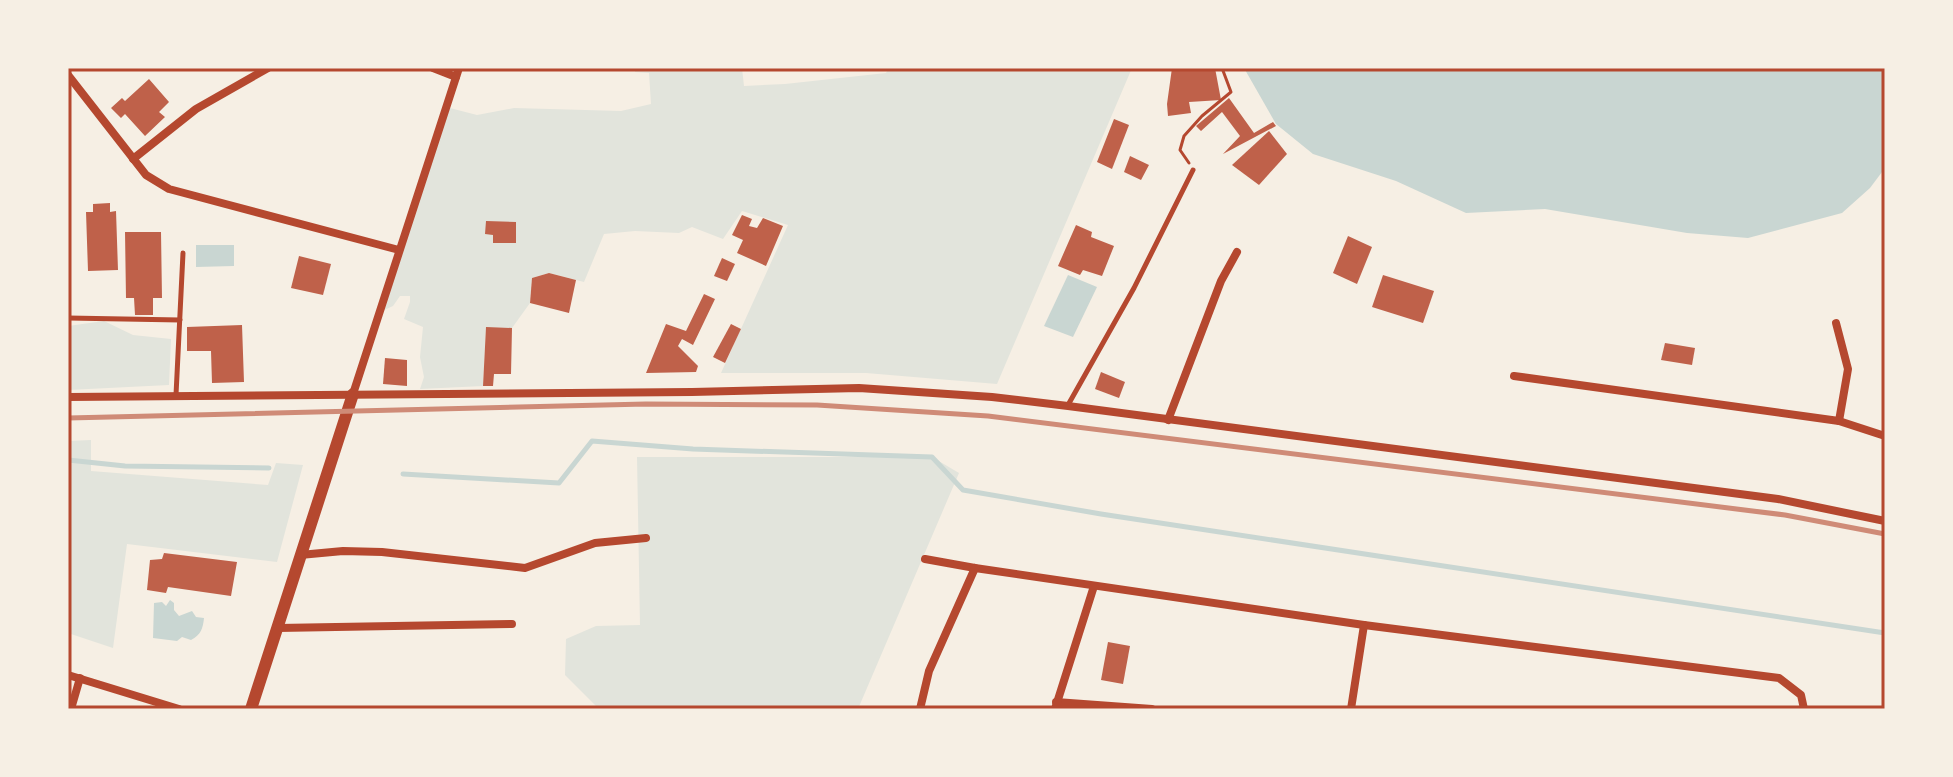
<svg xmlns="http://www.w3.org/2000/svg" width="1953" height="777" viewBox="0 0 1953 777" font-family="Mulish,sans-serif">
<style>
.green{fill:#e2e4dc}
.water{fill:#c9d6d2}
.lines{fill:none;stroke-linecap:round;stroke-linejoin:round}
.stream{stroke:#c9d6d2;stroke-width:5}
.building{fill:#bf614a}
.path{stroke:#b5482f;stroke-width:3}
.service{stroke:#b5482f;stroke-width:5}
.minor{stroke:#b5482f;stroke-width:8}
.tertiary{stroke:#b5482f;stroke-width:12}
.rail{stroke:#cf8b77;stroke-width:5}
.neatline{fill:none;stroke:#b5482f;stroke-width:3}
</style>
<rect width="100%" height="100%" fill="#f6efe4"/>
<g class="green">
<polygon points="635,68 742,68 744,86 785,84 886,73 889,68 1132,68 997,384 866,373 721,373 788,225 742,211 723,239 692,227 679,233 635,231 604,234 584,282 549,273 532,278 530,303 512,328 486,328 483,386 420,389 424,377 420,357 423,327 404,319 410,302 410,296 400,296 393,306 382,311 446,107 477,115 514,108 621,111 651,104 649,73 635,72"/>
<polygon points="104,321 133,335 171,339 169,385 68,390 68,326"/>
<polygon points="91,440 91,471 268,485 276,463 303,465 277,562 127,544 113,648 68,633 68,441"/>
<polygon points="637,457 932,457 959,473 858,709 599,709 565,675 566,639 596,626 640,625"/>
</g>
<g class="water">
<polygon points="1244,68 1885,68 1885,168 1870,188 1842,213 1748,238 1687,233 1545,209 1466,213 1396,181 1313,154 1276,124"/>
<polygon points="196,245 234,245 234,266 196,267"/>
<polygon points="1068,275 1097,287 1073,337 1044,326"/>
<path d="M 170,600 L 174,603 L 174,610 L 179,616 L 192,611 L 196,617 L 204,618 C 203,628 201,635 191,640 L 182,637 L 177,641 L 153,638 L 154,603 L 162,602 L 166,606 Z"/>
</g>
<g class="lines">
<g class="stream">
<polyline points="68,460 125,466 269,468"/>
<polyline points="403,474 559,483 592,441 693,449 932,457 963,490 1101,514 1885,633"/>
</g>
</g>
<g class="building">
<polygon points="1172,68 1215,68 1221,100 1189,102 1191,113 1168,116 1167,104"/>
<polygon points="149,79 169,102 159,112 165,117 145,136 125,114 121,118 111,108 122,98 125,101"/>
<polygon points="1229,98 1254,133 1273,122 1276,126 1223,154 1240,136 1222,112 1201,131 1196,126"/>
<polygon points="1114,119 1129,125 1112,169 1097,162"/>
<polygon points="1269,131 1287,154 1259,185 1232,165"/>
<polygon points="1130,156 1149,165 1141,180 1124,172"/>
<polygon points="110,203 110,212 116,211 118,270 88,271 86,212 93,212 93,204"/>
<polygon points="742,215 752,219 749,226 757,228 763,218 783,226 766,266 737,253 743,240 732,235"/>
<polygon points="486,221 516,222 516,243 493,243 493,235 485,234"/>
<polygon points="1076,225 1092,232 1091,237 1114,246 1102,276 1083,270 1080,275 1058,266"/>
<polygon points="125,232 161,232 162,298 153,298 153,315 135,315 134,298 126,298"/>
<polygon points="1348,236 1372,247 1357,284 1333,273"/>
<polygon points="299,256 331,264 323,295 291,288"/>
<polygon points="722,258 735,264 727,281 714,276"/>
<polygon points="549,273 576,280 569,313 530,303 532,278"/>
<polygon points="1383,275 1434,291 1423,323 1372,307"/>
<polygon points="704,294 715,299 693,345 682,339 678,346 698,366 696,372 646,373 666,324 686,331"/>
<polygon points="731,324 741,329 725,363 713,357"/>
<polygon points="242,325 244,382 212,383 211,351 187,351 187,327"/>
<polygon points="486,327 512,328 511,374 494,374 493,386 483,386"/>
<polygon points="1665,343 1695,348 1692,365 1661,360"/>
<polygon points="385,358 407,360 407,386 383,384"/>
<polygon points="1101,372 1125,382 1119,398 1095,389"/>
<polygon points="164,553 237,562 231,596 168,587 166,593 147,590 150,560 162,559"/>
<polygon points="1108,642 1130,646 1123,684 1101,680"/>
</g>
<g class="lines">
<polyline class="path" points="1189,163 1180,150 1184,136 1202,116 1231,92 1222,68"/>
<g class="service">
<polyline points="68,318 180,320"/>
<polyline points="176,395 183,253"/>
<polyline points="1068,405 1134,288 1193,170"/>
</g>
<g class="minor">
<polyline points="433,68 456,77"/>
<polyline points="68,75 146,175 169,189 399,250"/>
<polyline points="133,159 196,109 268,68"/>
<polyline points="1836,323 1848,369 1839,421"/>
<polyline points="1514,376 1839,421 1885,436"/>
<polyline points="353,394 459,68"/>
<polyline points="68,397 692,392 859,388 992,397 1068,406 1778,499 1885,521"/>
<polyline points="1168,420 1221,281 1237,252"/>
<polyline points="300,555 343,551 382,552 525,568 595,543 646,538"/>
<polyline points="925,559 975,568 1364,625 1779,678 1801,695 1804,709"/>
<polyline points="278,628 512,624"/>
<polyline points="68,675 179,709"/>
<polyline points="1056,702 1152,709"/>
<polyline points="71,709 80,678"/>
<polyline points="920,709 929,671 975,568"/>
<polyline points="1055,709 1094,586"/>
<polyline points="1351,709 1364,625"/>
</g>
<polyline class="tertiary" points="251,709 353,394"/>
<polyline class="rail" points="68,418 646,404 817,405 988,416 1785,515 1885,534"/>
</g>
<rect width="1953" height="777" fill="none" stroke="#f6efe4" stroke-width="140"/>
<rect x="70" y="70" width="1813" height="637" class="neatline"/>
</svg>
